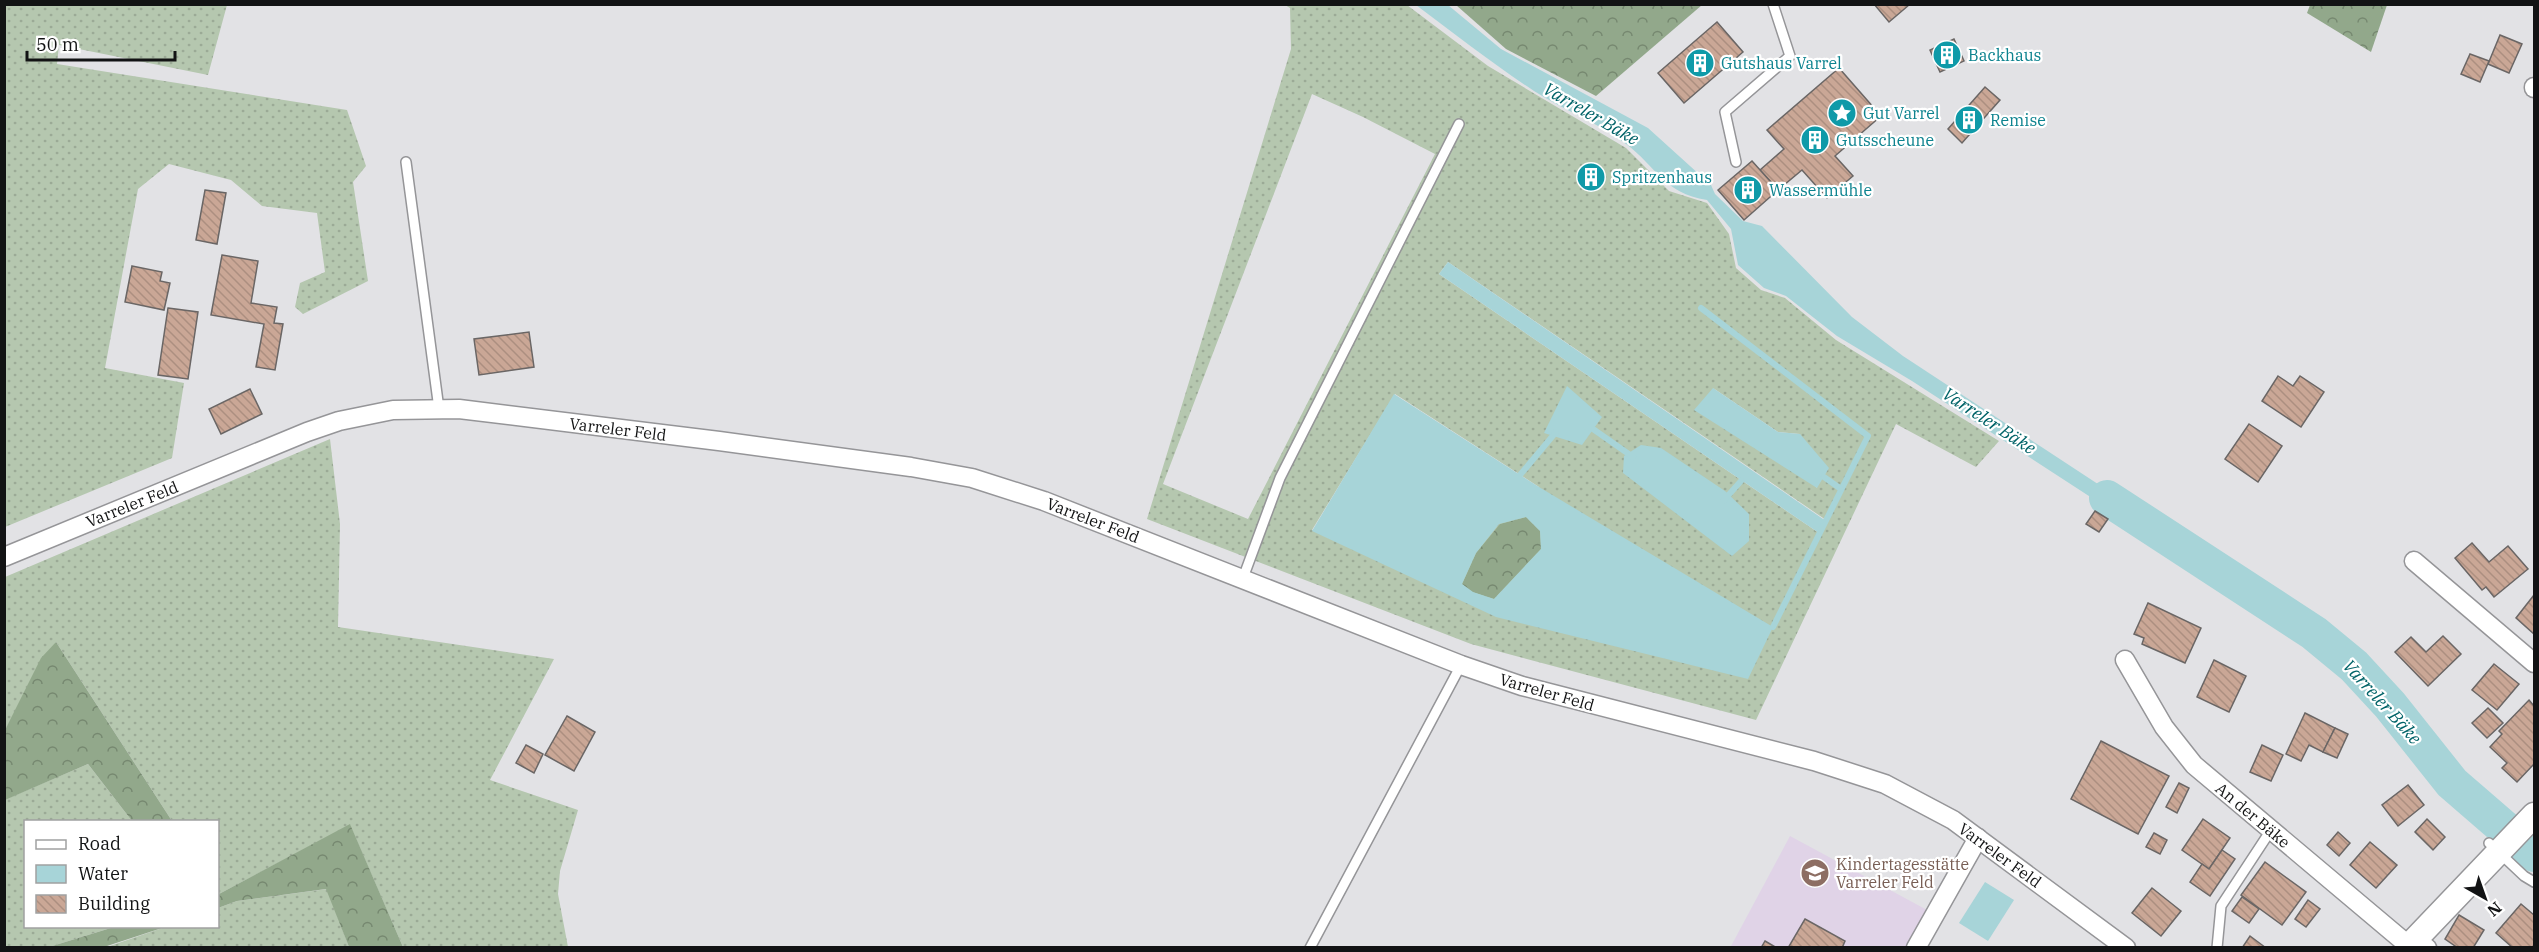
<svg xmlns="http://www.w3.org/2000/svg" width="2539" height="952" viewBox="0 0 2539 952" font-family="'IBM Plex Serif',serif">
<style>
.education{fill:#e0d3e7}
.grass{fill:url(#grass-dots);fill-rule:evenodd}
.forest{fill:url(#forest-crowns)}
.water{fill:#a7d4d8;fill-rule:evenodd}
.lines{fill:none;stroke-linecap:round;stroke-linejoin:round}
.stream{stroke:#a7d4d8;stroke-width:6}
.river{stroke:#a7d4d8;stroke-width:36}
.building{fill:url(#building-back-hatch);stroke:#6a6665;stroke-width:1.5}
.service-casing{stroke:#959598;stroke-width:12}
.minor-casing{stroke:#959598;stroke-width:21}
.secondary-casing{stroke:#959598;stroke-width:27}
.service{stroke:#fff;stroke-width:9}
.minor{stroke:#fff;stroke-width:18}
.secondary{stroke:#fff;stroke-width:24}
.labels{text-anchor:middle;stroke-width:4.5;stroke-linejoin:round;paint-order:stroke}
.culture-label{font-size:16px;fill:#0d838f;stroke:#fff;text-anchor:start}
.street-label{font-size:16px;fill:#121314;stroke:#fff}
.education-label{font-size:16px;fill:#785e54;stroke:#fff;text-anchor:start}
.water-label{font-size:18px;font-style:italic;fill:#006368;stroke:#fff}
</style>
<defs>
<pattern id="grass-dots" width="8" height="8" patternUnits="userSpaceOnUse" patternTransform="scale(1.5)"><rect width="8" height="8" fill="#b5c7af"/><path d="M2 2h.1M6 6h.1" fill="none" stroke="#9baa96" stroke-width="1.8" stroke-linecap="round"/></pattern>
<pattern id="forest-crowns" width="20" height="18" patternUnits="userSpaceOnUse" patternTransform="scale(1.5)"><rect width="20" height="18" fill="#92a88b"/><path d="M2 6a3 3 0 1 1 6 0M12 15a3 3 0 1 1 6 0" fill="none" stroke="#768870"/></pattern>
<pattern id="building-back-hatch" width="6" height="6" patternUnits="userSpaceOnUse" patternTransform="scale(1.5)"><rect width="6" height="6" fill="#caa796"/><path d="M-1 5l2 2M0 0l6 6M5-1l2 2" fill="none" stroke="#ac8f80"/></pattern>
</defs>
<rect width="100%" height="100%" fill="#e2e2e5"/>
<polygon class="education" points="1790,836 1927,910 1907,947 1730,948"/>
<g class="grass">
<polygon points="5,4 227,5 208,75 59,45 57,64 347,110 366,166 353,182 368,281 303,314 295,307 300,283 325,272 317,213 262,206 231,180 169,164 138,189 105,368 184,383 172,458 5,527"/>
<path d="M 1285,5 L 1407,5 L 1488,66 L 1626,148 L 1669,191 L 1707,203 L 1729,234 L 1736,268 L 1761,290 L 1785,298 L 1836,340 L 1999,441 L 1976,467 L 1896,424 L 1756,720 L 1471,644 L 1147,519 L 1291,49 L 1290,8 ZM 1312,94 L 1363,117 L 1435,154 L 1248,519 L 1163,484 ZM 1448,262 L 1826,520 L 1819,533 L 1439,274 ZM 1713,388 L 1778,432 L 1800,434 L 1817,488 ZM 1395,394 L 1539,487 L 1312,530 Z"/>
<polygon points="330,439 340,524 338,627 554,659 490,780 578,810 560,871 558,894 568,947 403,947 350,825 219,894 218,822 172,821 56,642 5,730 5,577"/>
<polygon points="88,764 132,821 26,822 26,926 114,927 49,947 5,947 4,800"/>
<polygon points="327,889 349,947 104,948 165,927 218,926 218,908 237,901"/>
</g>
<g class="forest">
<polygon points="1456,5 1702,5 1596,96 1506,49"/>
<polygon points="2310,5 2387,5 2371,52 2307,13"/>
<polygon points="1526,517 1540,531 1541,549 1494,599 1472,592 1462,584 1476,553 1500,524"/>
<polygon points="56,642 172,821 132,821 88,764 5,800 5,730 41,658"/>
<polygon points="350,824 403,947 349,947 326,889 237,901 218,908 218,892 219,894"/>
<polygon points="114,927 165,927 104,947 49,947"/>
</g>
<g class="water">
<path d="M 1416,5 L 1448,5 L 1501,49 L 1648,128 L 1711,185 L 1715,194 L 1743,221 L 1762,226 L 1852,317 L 1903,356 L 2139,511 L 2148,524 L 2132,524 L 1912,381 L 1837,336 L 1786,296 L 1764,288 L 1738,265 L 1731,229 L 1707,200 C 1663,193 1657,167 1626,144 C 1599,123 1563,110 1534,91 C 1493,64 1455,34 1416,5 Z"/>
<polygon points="1448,262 1826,521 1819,533 1439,274"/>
<polygon points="1567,386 1602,417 1582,445 1544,433"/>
<polygon points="1713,388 1778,432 1800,434 1829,468 1817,488 1694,410"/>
<path d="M 1394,394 L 1539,487 L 1773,627 L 1748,679 L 1496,617 L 1312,531 ZM 1526,517 L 1540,531 L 1541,549 L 1494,599 L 1473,592 L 1462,584 L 1476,553 L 1499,524 Z"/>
<polygon points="1641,445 1661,448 1725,491 1749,514 1749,541 1732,556 1623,473 1624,456"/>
<polygon points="1985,882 2014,900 1988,941 1959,923"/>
</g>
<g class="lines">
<g class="stream">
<polyline points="1701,308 1868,436 1773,627"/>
<polyline points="1587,427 1593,429 1633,457"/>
<polyline points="1520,475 1556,432"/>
<polyline points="1824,477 1841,489"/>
<polyline points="1724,500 1741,481"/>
</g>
<polyline class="river" points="2107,498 2314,633 2354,666 2390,705 2452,783 2534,854"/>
</g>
<g class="building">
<polygon points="1874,4 1909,4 1909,5 1889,22"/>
<polygon points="1717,22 1743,52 1684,103 1658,73"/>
<polygon points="2500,35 2522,44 2509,73 2488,64"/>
<polygon points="1954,39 1964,61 1940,72 1930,50"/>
<polygon points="2470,54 2489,61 2480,82 2461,74"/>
<polygon points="1839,68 1881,116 1835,156 1853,176 1827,198 1802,170 1778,190 1760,170 1784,149 1767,130"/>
<polygon points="1985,87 2000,100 1962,143 1948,129"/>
<polygon points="1752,161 1778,190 1744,220 1718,190"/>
<polygon points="1589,167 1600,171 1592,188 1582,183"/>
<polygon points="205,190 226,193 217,244 196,240"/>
<polygon points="222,255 258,261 251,303 277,307 274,323 283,324 275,370 256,367 264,324 211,315"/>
<polygon points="132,266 162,272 160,281 170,283 164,310 125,302"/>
<polygon points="168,308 198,312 188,379 158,375"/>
<polygon points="529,332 534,367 479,375 474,339"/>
<polygon points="2278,376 2293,386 2300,376 2324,392 2301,427 2262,401"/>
<polygon points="250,389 262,414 221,434 209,409"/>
<polygon points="2249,424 2282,446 2258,482 2225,459"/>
<polygon points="2095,511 2108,519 2099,532 2086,524"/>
<polygon points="2472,543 2489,562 2508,546 2528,569 2494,597 2486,587 2482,590 2455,558"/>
<polygon points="2534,595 2534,634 2516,618"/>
<polygon points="2148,603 2201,628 2185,663 2142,644 2144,638 2134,634"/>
<polygon points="2443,636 2461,654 2428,686 2395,652 2411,637 2426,652"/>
<polygon points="2214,660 2246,676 2229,712 2197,697"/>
<polygon points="2494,664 2519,684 2497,710 2472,690"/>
<polygon points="2529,700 2534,706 2534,764 2517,782 2502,768 2507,763 2490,747 2502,734 2499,731"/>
<polygon points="2488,708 2503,723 2487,738 2472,723"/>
<polygon points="2305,713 2335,728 2323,752 2309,745 2301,761 2286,754"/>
<polygon points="567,716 595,732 574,771 545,755"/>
<polygon points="2335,728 2348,734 2337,758 2323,752"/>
<polygon points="2101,741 2169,776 2138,834 2071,799"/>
<polygon points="526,745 543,754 534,773 516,763"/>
<polygon points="2262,745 2283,755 2271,781 2250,772"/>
<polygon points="2179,783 2189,788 2177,813 2166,807"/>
<polygon points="2408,785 2424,805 2398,826 2382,805"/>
<polygon points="2203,819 2230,838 2209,869 2182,850"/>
<polygon points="2427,819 2445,837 2433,850 2415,832"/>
<polygon points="2338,832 2350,843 2339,856 2327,845"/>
<polygon points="2154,833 2167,840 2160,854 2146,847"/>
<polygon points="2370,842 2397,865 2376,888 2350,865"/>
<polygon points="2222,850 2235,859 2210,896 2190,882 2202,864 2209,869"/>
<polygon points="2265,862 2306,892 2282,925 2241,895"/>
<polygon points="2152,888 2181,911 2161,936 2132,913"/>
<polygon points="2242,897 2259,909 2249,923 2232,911"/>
<polygon points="2308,900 2320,909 2306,927 2295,919"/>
<polygon points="2521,904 2534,915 2534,945 2532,948 2513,948 2496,933"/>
<polygon points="2459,915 2484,930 2473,948 2458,948 2445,939"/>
<polygon points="1805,919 1845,941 1842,948 1788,948"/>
<polygon points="2250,936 2266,948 2242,948"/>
<polygon points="1765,941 1777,948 1761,948"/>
</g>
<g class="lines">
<g class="service-casing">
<g id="service">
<polyline points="406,162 439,409"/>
<polyline points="1736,162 1725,112 1790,56 1773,4"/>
<polyline points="1243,578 1280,478 1459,124"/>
<polyline points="2489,843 2524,876 2534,882"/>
<polyline points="1310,948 1461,665"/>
<polyline points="2217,948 2221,906 2271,830"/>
</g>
</g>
<g class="minor-casing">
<g id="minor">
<polyline points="2534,88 2534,87"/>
<polyline points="4,557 307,432 339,421 393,410 459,409 719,441 911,467 972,478 1044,501 1461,665 1522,686 1814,761 1885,784 1953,820 2126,948"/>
<polyline points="2414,561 2534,663"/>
<polyline points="2125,660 2164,727 2194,765 2408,945 2427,948"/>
<polyline points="1916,948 1978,838"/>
</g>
</g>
<g class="secondary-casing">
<polyline id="secondary" points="2407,948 2534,815"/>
</g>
<use href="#service" class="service"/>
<use href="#minor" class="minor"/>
<use href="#secondary" class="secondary"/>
</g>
<defs>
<g id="building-disc" transform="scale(1.5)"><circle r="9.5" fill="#0f9aa8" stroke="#fff"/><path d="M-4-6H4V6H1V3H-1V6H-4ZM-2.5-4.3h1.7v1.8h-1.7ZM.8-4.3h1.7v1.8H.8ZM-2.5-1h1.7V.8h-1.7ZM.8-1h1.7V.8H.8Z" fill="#fff"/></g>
<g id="sight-disc" transform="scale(1.5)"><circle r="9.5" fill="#0f9aa8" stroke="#fff"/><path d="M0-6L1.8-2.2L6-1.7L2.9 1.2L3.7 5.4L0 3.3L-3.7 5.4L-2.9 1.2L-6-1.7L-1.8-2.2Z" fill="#fff"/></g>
<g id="school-disc" transform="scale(1.5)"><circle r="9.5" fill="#8d6e63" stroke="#fff"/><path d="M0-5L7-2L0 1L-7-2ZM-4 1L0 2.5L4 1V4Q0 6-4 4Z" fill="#fff"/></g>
</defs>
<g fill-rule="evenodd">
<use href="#building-disc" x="1947" y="55"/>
<use href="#building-disc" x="1700" y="63"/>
<use href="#sight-disc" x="1842" y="113"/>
<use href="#building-disc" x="1969" y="120"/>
<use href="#building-disc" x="1815" y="140"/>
<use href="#building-disc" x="1591" y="177"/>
<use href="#building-disc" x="1748" y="190"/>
<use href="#school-disc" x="1815" y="873"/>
</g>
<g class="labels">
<g class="culture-label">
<text x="1968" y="61">Backhaus</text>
<text x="1721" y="69">Gutshaus Varrel</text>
<text x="1863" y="119">Gut Varrel</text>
<text x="1990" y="126">Remise</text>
<text x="1836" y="146">Gutsscheune</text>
<text x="1612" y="183">Spritzenhaus</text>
<text x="1769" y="196">Wassermühle</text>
</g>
<g class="street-label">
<text transform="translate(618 429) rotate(7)" y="6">Varreler Feld</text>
<text transform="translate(132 504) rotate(-22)" y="6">Varreler Feld</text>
<text transform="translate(1093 520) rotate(21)" y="6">Varreler Feld</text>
<text transform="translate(1547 692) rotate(16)" y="6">Varreler Feld</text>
<text transform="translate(2253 815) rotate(40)" y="6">An der Bäke</text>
<text transform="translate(2000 855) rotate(36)" y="6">Varreler Feld</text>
</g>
<g class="education-label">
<text x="1836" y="870">Kindertagesstätte<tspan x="1836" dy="18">Varreler Feld</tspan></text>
</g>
<g class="water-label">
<text transform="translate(1591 114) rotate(30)" y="6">Varreler Bäke</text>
<text transform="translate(1989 421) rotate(33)" y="6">Varreler Bäke</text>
<text transform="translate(2382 702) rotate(48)" y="6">Varreler Bäke</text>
</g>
</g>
<rect width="2539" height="952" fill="none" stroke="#121314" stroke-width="12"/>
<rect x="24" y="820" width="195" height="108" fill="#ffffff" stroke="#a0a1a1" stroke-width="1.5"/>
<rect x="36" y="840" width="30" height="9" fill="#ffffff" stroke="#a0a1a1" stroke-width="1.5"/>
<text x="78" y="850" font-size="18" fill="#121314">Road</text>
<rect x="36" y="865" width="30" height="18" fill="#a7d4d8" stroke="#a0a1a1" stroke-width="1.5"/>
<text x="78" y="880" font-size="18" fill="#121314">Water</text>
<rect x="36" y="895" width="30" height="18" fill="url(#building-back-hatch)" stroke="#a0a1a1" stroke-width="1.5"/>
<text x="78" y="910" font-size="18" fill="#121314">Building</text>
<g transform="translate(2485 898) rotate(140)" stroke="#ffffff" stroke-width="4.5" paint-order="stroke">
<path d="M0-4.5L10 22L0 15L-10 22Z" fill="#121314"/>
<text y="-9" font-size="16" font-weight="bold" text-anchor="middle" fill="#121314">N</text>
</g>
<path d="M27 51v9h148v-9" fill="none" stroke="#121314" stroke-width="3"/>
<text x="36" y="51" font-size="18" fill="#121314" stroke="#ffffff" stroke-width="4.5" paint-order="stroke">50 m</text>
</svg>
